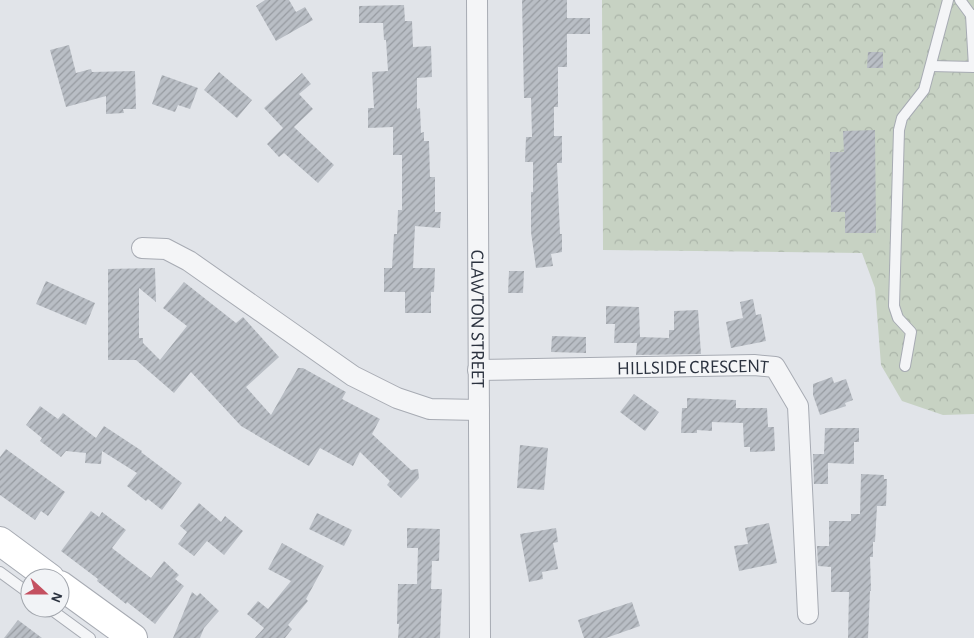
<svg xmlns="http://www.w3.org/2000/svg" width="974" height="638" viewBox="0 0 974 638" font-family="'Alegreya Sans',sans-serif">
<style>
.park{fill:url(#park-crowns)}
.building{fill:url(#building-hatch)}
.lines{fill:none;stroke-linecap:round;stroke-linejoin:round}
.lane-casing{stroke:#a7abb3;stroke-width:12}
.street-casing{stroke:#a7abb3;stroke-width:22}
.secondary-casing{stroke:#a7abb3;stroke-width:30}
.lane{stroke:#f4f5f7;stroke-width:10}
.street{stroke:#f4f5f7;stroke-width:20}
.secondary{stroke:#fff;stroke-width:28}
.labels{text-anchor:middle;stroke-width:4;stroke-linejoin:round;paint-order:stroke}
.street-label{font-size:19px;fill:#2b323f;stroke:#f1f3f6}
</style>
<defs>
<pattern id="park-crowns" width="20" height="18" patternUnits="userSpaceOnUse" patternTransform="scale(1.25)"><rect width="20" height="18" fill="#c7d2c3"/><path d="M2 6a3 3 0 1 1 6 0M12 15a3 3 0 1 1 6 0" fill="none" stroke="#abb5a9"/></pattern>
<pattern id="building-hatch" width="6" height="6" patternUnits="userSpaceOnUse" patternTransform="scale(1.25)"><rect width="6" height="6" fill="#b9bec5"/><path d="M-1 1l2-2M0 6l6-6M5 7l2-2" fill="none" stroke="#979ba1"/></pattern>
</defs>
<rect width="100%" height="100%" fill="#e1e4e9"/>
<polygon class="park" points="602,0 974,0 974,414 943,415 902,401 881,365 875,288 862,253 603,250"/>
<g class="building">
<polygon points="265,0 289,0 296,12 305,7 313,20 276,41 256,6"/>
<polygon points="522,0 567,0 567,18 590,18 590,34 567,34 567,67 558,67 558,107 554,107 554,136 562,136 562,163 557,163 560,234 562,234 562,252 551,254 553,266 536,268 531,232 531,192 533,192 533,162 525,162 526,137 532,137 531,98 524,98"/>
<polygon points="404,5 405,21 412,21 413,47 431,46 432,77 417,78 417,109 420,108 421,133 424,132 424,141 429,141 430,177 435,177 435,212 441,212 440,228 415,226 413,268 435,268 434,292 431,292 431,313 405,313 405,292 384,292 384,268 392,268 394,234 397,234 398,210 402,210 402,155 393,155 393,127 368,128 368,108 374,108 372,72 388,71 386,40 384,40 383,23 359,23 359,6"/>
<polygon points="69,45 76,73 91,69 92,72 135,71 136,109 123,109 124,113 106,114 106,96 66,107 50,50"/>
<polygon points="868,52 883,52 883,68 867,68"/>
<polygon points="219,72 252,100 237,118 204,90"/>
<polygon points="302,73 311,84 299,94 313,109 294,127 334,165 318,183 284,153 279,157 267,144 283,128 264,108"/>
<polygon points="162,75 198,88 190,109 178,105 175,112 152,104"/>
<polygon points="875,130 876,233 845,233 845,212 831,212 830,152 844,152 843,131"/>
<polygon points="155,268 156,302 139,288 139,338 143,338 143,343 160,360 187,326 163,308 184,282 236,323 243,317 279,357 246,387 271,415 298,368 303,368 346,392 342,399 380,419 372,434 411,470 418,469 419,478 401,498 387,485 390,481 360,452 353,466 320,448 309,466 241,426 191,372 174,393 136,360 108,360 108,269"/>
<polygon points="509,271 524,271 523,293 508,293"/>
<polygon points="46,281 95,303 86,325 36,304"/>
<polygon points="753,299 756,315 761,314 766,341 731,348 726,322 743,318 740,302"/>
<polygon points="606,306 639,307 640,337 669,338 669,330 674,330 674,311 698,310 701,354 636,355 637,343 614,343 615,324 606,324"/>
<polygon points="552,336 586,337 586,353 551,352"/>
<polygon points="832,377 834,383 846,379 853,400 845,403 846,406 820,415 813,395 813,384"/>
<polygon points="634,394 659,412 645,431 620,412"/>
<polygon points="687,398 736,400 736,408 767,408 768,427 774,427 775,451 750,452 750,447 744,447 743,423 712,422 712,431 697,430 697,433 681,433 682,408 687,408"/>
<polygon points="40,406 58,419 63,413 96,438 104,426 142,451 141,452 182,483 162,510 148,499 146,501 127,486 137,473 102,451 101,464 85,463 86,453 66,451 61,457 40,441 42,438 26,425"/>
<polygon points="825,428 859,428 859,442 854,442 854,464 828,463 828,484 814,484 813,454 824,454"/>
<polygon points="520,445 548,448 544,490 517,488"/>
<polygon points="6,449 65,492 48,516 41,511 35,520 0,495 0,457"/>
<polygon points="861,474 884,475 884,479 887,479 886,506 877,506 875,542 873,542 873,557 870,557 871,591 870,591 868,638 848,638 849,592 831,592 831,567 818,566 817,546 829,546 829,521 851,521 851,514 860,514"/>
<polygon points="199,503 221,522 225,516 243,531 224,555 207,541 194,556 178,544 187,532 180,526"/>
<polygon points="91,511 99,517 102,512 126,530 112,548 151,578 164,561 179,575 175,579 184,586 155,624 127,602 126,604 97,581 98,579 61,551"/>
<polygon points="317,513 352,530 344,546 309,529"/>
<polygon points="769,523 777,563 739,571 734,546 748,544 745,528"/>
<polygon points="407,528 440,529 439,561 432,561 431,589 442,589 440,638 398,638 399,624 397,624 398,584 417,584 418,548 407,548"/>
<polygon points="556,528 558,542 553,543 558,569 542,572 543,579 529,582 520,534"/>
<polygon points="282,543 324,566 306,599 308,601 288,625 292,629 285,638 255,638 264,628 247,614 258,601 268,609 291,581 268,569"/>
<polygon points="192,592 197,596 200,593 219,611 204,628 200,638 173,638"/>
<polygon points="632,602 640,626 606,638 584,638 578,620"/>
<polygon points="18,620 42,638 4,638"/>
</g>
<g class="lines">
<g class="lane-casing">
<g id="lane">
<polyline points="960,0 971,15 974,15"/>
<polyline points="971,15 974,67"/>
<polyline points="931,66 974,67"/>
<polyline points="905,366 911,332 898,318 894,306 899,130 902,118 924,90 948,0"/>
<polyline points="0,572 30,594"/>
<polyline points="49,608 90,638"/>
</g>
</g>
<g class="street-casing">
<g id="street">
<path id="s1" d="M 477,0 L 480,638"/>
<polyline points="142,248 166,249 189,261 353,376 397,398 430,409 479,410"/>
<path id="s2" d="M 478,370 L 754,365 L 775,367 L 798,406 L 808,614"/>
</g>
</g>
<g class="secondary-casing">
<g id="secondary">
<polyline points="0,541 50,578"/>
<polyline points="60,585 133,638"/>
</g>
</g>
<use href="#lane" class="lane"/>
<use href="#street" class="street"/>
<use href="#secondary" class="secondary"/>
</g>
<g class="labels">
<g class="street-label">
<text dy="7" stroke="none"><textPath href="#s1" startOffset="319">CLAWTON STREET</textPath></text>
<text dy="7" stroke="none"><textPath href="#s2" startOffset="215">HILLSIDE CRESCENT</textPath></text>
</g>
</g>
<g transform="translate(45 593) rotate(111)"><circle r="24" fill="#f1f3f6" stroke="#a2a6ad"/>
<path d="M0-4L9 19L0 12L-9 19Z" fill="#c45060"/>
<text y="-8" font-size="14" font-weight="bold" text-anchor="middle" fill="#2b323f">N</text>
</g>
</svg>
